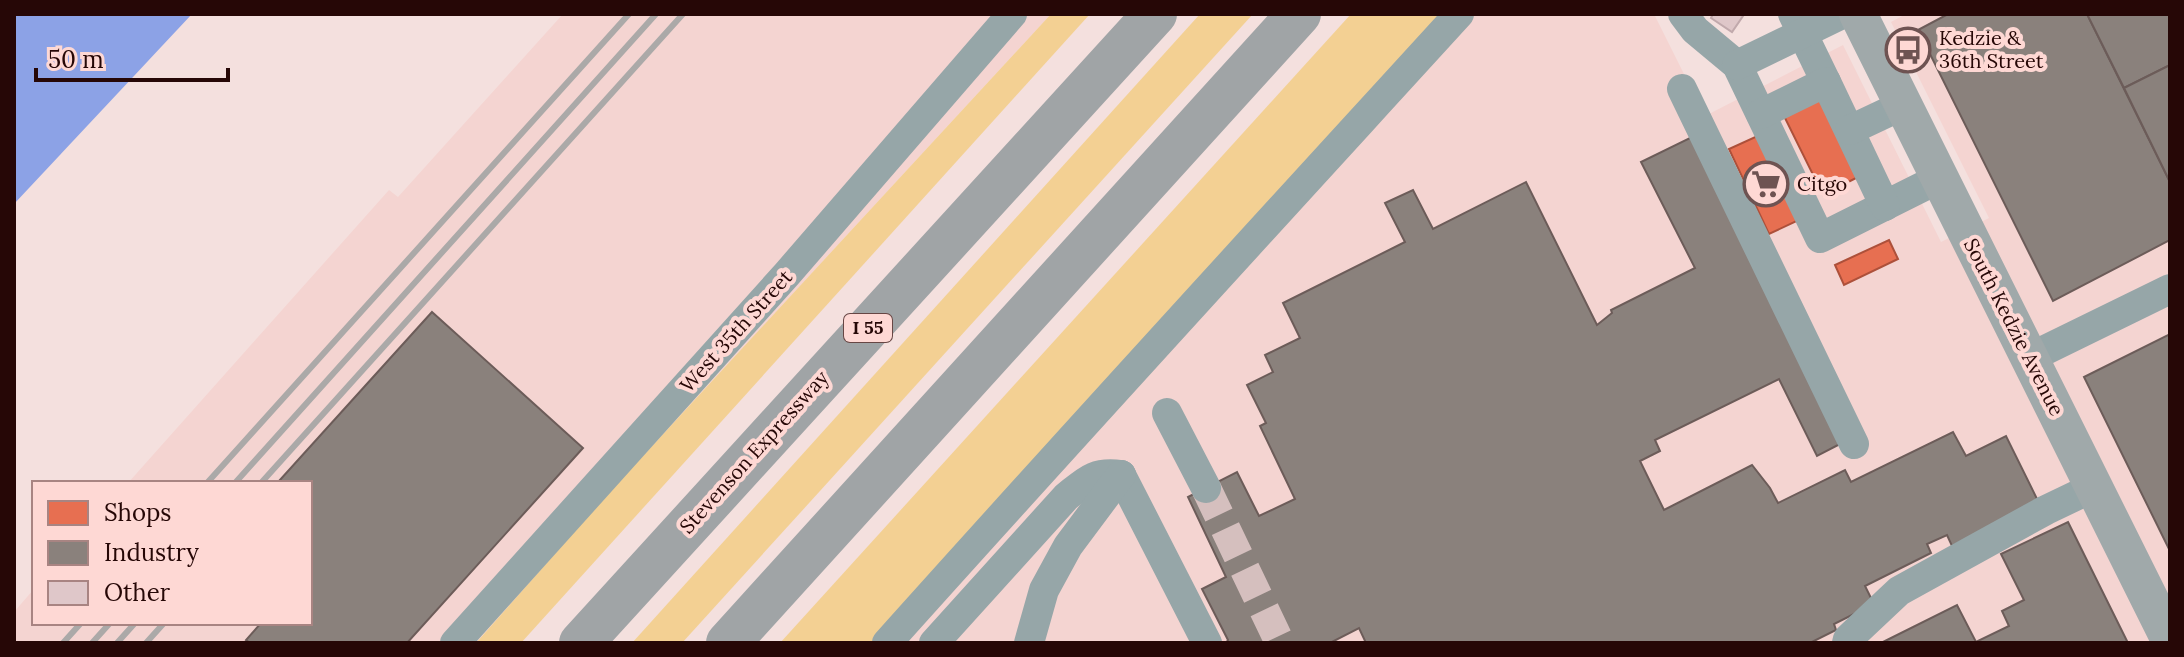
<svg xmlns="http://www.w3.org/2000/svg" width="2184" height="657" viewBox="0 0 2184 657" font-family="Lora,serif">
<style>
.built{fill:#f4d4d1}
.green{fill:#f3d093}
.water{fill:#8ca2e6}
.shops{fill:#e76f51;stroke:#ad503a;stroke-width:2}
.industry{fill:#8a817c;stroke:#6c5c59;stroke-width:2}
.building{fill:#dfc7c9;stroke:#c1a9ac;stroke-width:2}
.lines{fill:none;stroke-linecap:round;stroke-linejoin:round}
.minor-tunnel{stroke:#d5bfbe;stroke-width:30;stroke-dasharray:30 15;stroke-linecap:butt}
.minor{stroke:#96a6a8;stroke-width:30}
.major{stroke:#a0a9aa;stroke-width:38}
.highway{stroke:#a0a4a6;stroke-width:44}
.rail{stroke:#aba9a8;stroke-width:6}
.labels{text-anchor:middle;stroke-width:8;stroke-linejoin:round;paint-order:stroke}
.shield{fill:#fed8d4;stroke:#674644;stroke-width:2}
.shield-label{font-size:18px;font-weight:bold;fill:#260706}
.poi-label{font-size:20px;fill:#260706;stroke:#fed8d4;text-anchor:start}
.street-label{font-size:20px;fill:#260706;stroke:#fed8d4}
</style>
<rect width="100%" height="100%" fill="#f4e0de"/>
<g class="built">
<polygon points="563,14 1051,14 605,497 476,643 14,643 14,612 34,589 34,623 310,623 310,483 128,483 389,190 398,197"/>
<polygon points="1450,14 1654,14 1705,116 1843,45 1941,242 1989,218 1891,22 1906,14 2170,14 2170,643 877,643"/>
</g>
<g class="green">
<polygon points="1051,14 1090,14 521,643 476,643 605,497"/>
<polygon points="1200,14 1253,14 682,643 632,643"/>
<polygon points="1351,14 1450,14 877,643 780,643"/>
</g>
<polygon class="water" points="14,14 192,14 14,204"/>
<g class="shops">
<polygon points="1822,98 1860,176 1823,195 1784,116"/>
<polygon points="1764,133 1803,218 1769,234 1729,149"/>
<polygon points="1889,240 1898,259 1844,285 1835,265"/>
</g>
<g class="industry">
<polygon points="1948,14 2087,14 2170,182 2170,240 2053,301 1918,30"/>
<polygon points="2087,14 2170,14 2170,65 2124,88"/>
<polygon points="2170,65 2170,182 2124,88"/>
<polygon points="1696,135 1840,444 1817,456 1779,379 1655,440 1660,451 1640,461 1664,510 1752,465 1770,488 1778,503 1845,470 1851,482 1953,432 1966,456 2006,436 2039,503 1952,546 1947,535 1927,544 1931,553 1865,586 1874,604 1834,624 1836,630 1810,643 1366,643 1359,628 1330,643 1226,643 1228,640 1202,589 1226,577 1188,497 1237,472 1259,516 1295,499 1260,426 1266,423 1247,385 1273,372 1265,355 1300,338 1283,303 1405,242 1385,203 1413,190 1433,229 1526,182 1597,325 1612,313 1611,310 1695,268 1641,162"/>
<polygon points="432,312 583,448 407,643 250,643 246,640 261,623 310,623 310,483 281,483 279,481"/>
<polygon points="2170,334 2170,551 2084,377"/>
<polygon points="2068,522 2128,643 1881,643 1957,605 1976,642 2009,626 2002,611 2024,600 2001,554"/>
</g>
<polygon class="building" points="1713,14 1740,14 1743,16 1732,32 1711,18"/>
<g class="lines">
<polyline class="minor-tunnel" points="1206,488 1280,643"/>
<g class="minor">
<polyline points="1683,14 1695,30 1737,65 1820,238 1940,178"/>
<polyline points="1793,14 1826,82"/>
<polyline points="1737,65 1842,14"/>
<polyline points="1682,89 1854,444"/>
<polyline points="1761,114 1826,82 1885,206"/>
<polyline points="1850,130 1903,105"/>
<polyline points="2029,358 2170,289"/>
<polyline points="1167,413 1206,488"/>
<polyline points="1121,475 1207,643"/>
<polyline points="455,643 787,274 1012,14"/>
<path d="M 887,643 C 1076,432 1268,223 1459,14"/>
<path d="M 934,643 L 1066,497 C 1086,481 1094,471 1121,475"/>
<polyline points="1029,643 1044,590 1068,546 1121,475"/>
<polyline points="1847,643 1848,639 1899,591 2046,510 2094,487"/>
</g>
<polyline class="major" points="1858,14 2170,640"/>
<g class="highway">
<polyline points="581,643 1155,14"/>
<polyline points="728,643 1299,14"/>
</g>
<g class="rail">
<polyline points="207,483 629,14"/>
<polyline points="235,483 656,14"/>
<polyline points="261,483 683,14"/>
<polyline points="63,643 81,623"/>
<polyline points="92,643 110,623"/>
<polyline points="117,643 135,623"/>
<polyline points="146,643 164,623"/>
</g>
</g>
<defs>
<g id="bus-ring" transform="scale(2.3)"><circle r="9.5" fill="#fed8d4" stroke="#6e5352" stroke-width="1.5"/><path d="M-5-6H5V4H4V6H2V4H-2V6H-4V4H-5ZM-3.5-4V0h7V-4ZM-3.5 1.2v1.5H-2V1.2ZM2 1.2v1.5H3.5V1.2Z" fill="#6e5352"/></g>
<g id="supermarket-ring" transform="scale(2.3)"><circle r="9.5" fill="#fed8d4" stroke="#6e5352" stroke-width="1.5"/><path d="M-6-5.5h2.5l.6 2H6L4.5 2H-2.5L-4.4-4H-6ZM-1.5 3.2a1.3 1.3 0 1 0 .1 0ZM3 3.2a1.3 1.3 0 1 0 .1 0Z" fill="#6e5352"/></g>
</defs>
<g fill-rule="evenodd">
<use href="#bus-ring" x="1908" y="50"/>
<use href="#supermarket-ring" x="1766" y="184"/>
</g>
<g class="labels">
<rect class="shield" x="844" y="314" width="48" height="28" rx="6"/>
<g class="shield-label">
<text x="868" y="334">I 55</text>
</g>
<g class="poi-label">
<text x="1939" y="45">Kedzie &amp;<tspan x="1939" dy="23">36th Street</tspan></text>
<text x="1797" y="191">Citgo</text>
</g>
<g class="street-label">
<text transform="translate(2014 327) rotate(63)" y="7">South Kedzie Avenue</text>
<text transform="translate(736 331) rotate(-48)" y="7">West 35th Street</text>
<text transform="translate(754 452) rotate(-48)" y="7">Stevenson Expressway</text>
</g>
</g>
<rect width="2184" height="657" fill="none" stroke="#260706" stroke-width="32"/>
<rect x="32" y="481" width="280" height="144" fill="#fed8d4" stroke="#a88482" stroke-width="2"/>
<rect x="48" y="501" width="40" height="24" fill="#e76f51" stroke="#a88482" stroke-width="2"/>
<text x="104" y="521" font-size="24" fill="#260706">Shops</text>
<rect x="48" y="541" width="40" height="24" fill="#8a817c" stroke="#a88482" stroke-width="2"/>
<text x="104" y="561" font-size="24" fill="#260706">Industry</text>
<rect x="48" y="581" width="40" height="24" fill="#dfc7c9" stroke="#a88482" stroke-width="2"/>
<text x="104" y="601" font-size="24" fill="#260706">Other</text>
<path d="M36 68v12h192v-12" fill="none" stroke="#260706" stroke-width="4"/>
<text x="48" y="68" font-size="24" fill="#260706" stroke="#fed8d4" stroke-width="6" paint-order="stroke">50 m</text>
</svg>
